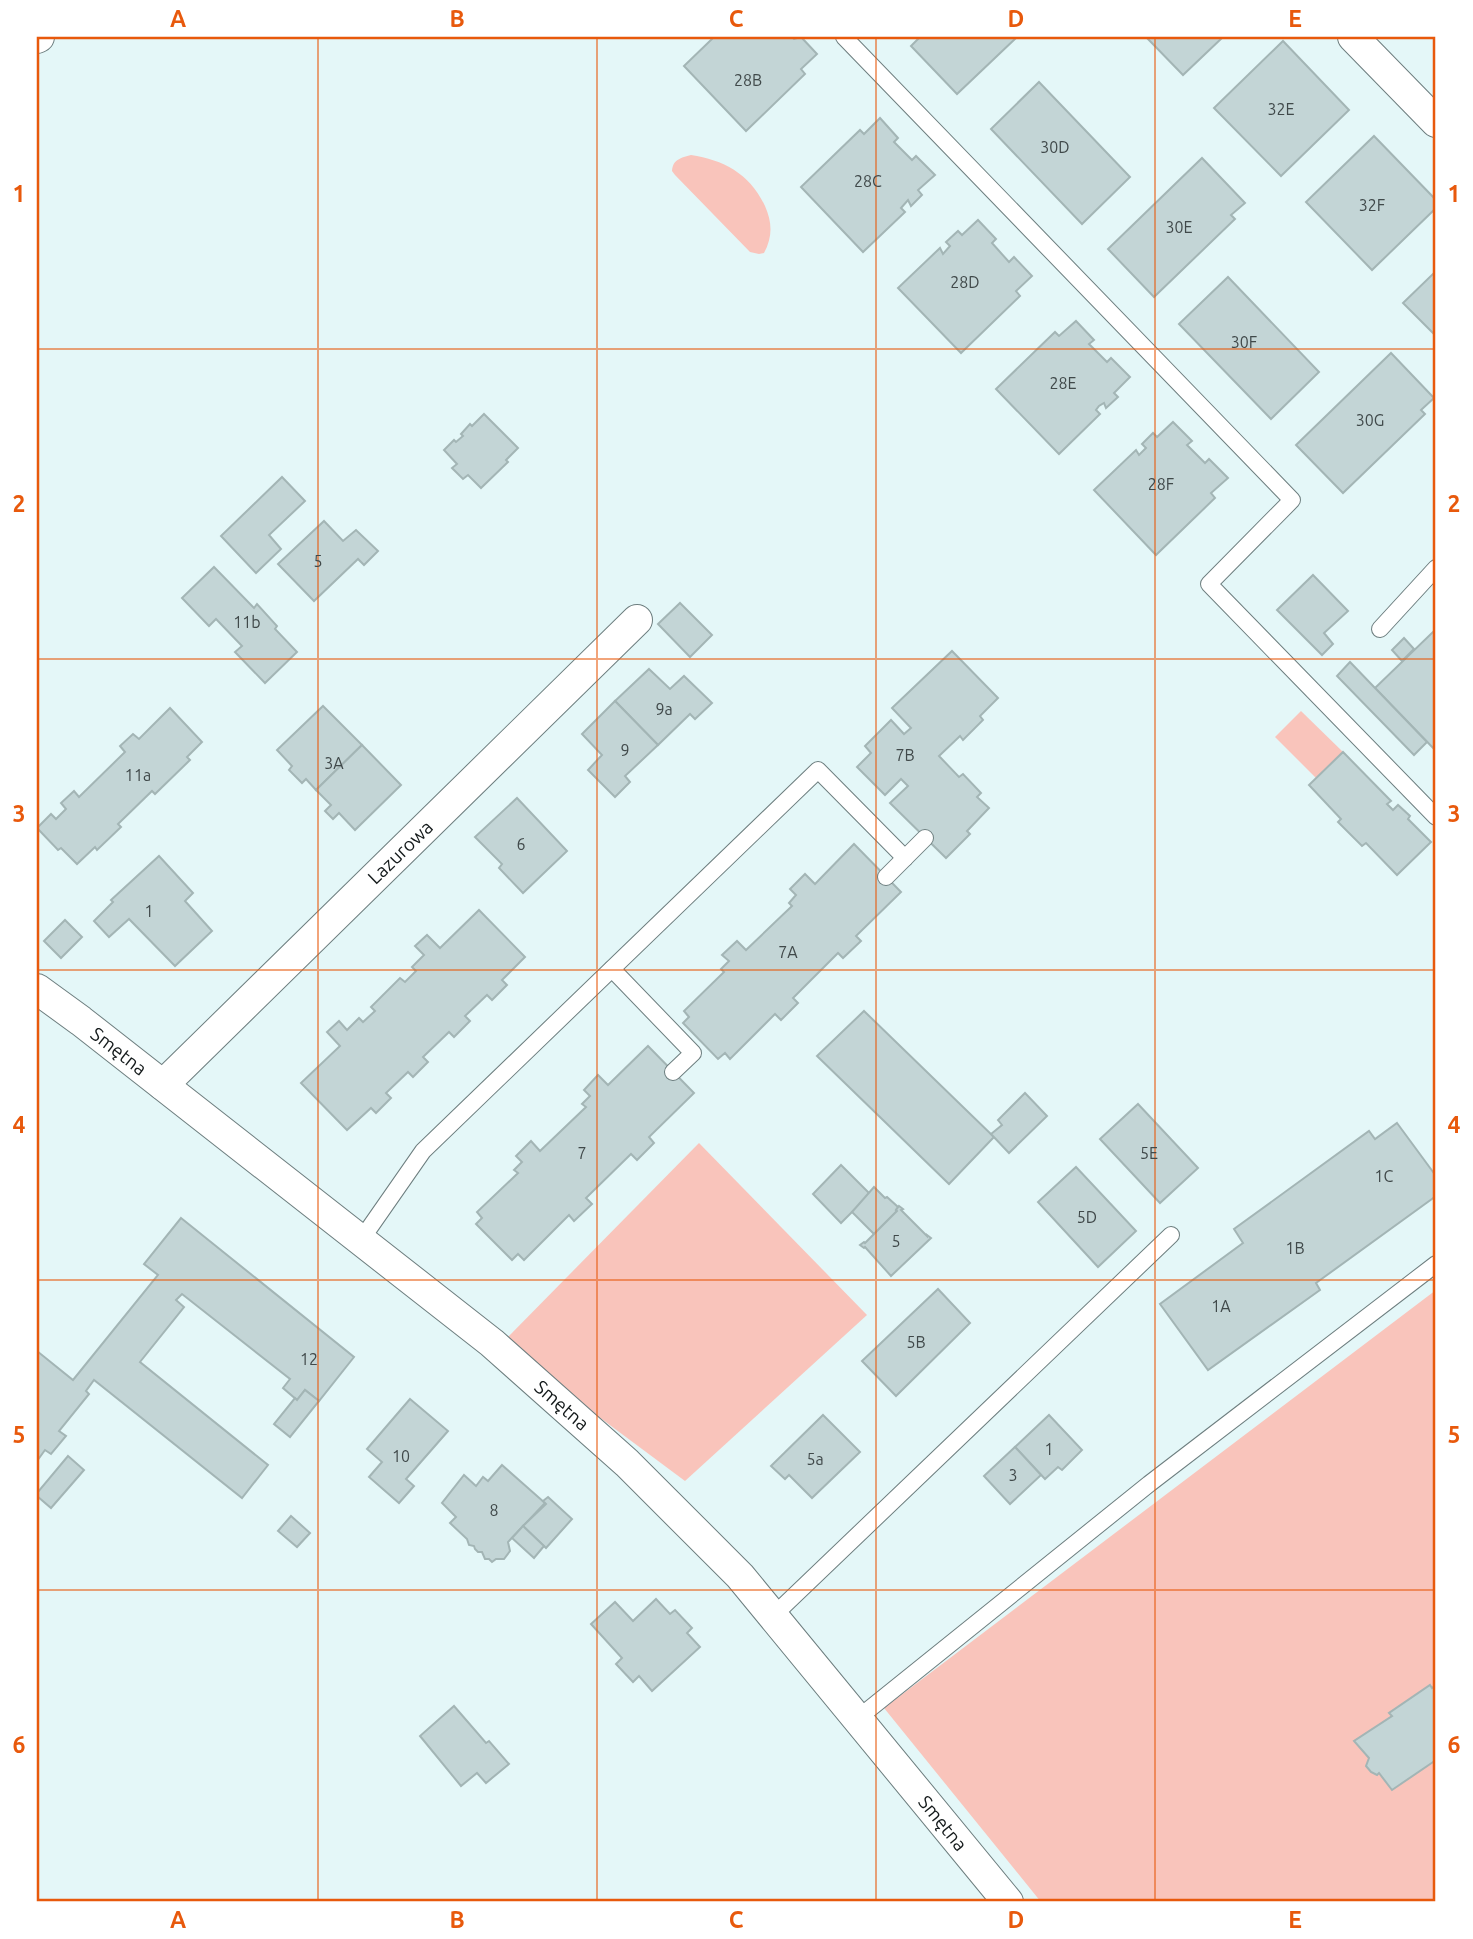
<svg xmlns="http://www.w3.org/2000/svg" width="1473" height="1939" viewBox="0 0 1473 1939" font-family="Ubuntu,sans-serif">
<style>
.green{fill:#f9c4bb}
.building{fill:#c3d5d6;stroke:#a3b5b5;stroke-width:2}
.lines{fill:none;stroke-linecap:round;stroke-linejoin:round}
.lane-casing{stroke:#6d7e7f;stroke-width:18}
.street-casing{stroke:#6d7e7f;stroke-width:32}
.lane{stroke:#fff;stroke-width:16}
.street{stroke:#fff;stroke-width:30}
.grid{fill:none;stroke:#e8590c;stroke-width:2;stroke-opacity:0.55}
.labels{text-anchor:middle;stroke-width:6;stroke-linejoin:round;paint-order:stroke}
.number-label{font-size:16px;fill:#40494a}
.street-label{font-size:19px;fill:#141a1b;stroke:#fff}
.neatline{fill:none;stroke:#e8590c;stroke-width:2.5}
.grid-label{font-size:23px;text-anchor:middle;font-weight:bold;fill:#e8590c}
</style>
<rect width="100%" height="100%" fill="#e4f7f8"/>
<g class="green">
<path d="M 691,155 C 724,160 750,174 765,206 C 772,222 773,236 764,253 L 759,254 L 750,252 L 675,175 L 672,171 C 673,159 681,158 691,155 Z"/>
<polygon points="1301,711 1343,752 1316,778 1275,737"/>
<polygon points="699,1143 867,1315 685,1481 501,1344"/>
<polygon points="1436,1290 1436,1685 1432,1688 1429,1686 1390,1712 1392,1716 1354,1741 1369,1758 1366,1766 1376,1775 1379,1773 1392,1790 1436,1760 1436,1902 1041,1902 884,1708"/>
</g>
<g class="building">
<polygon points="714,37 792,37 794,39 801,37 817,54 801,69 805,74 746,131 684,66"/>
<polygon points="920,37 1017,37 957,94 911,46"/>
<polygon points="1146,37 1223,37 1183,75"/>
<polygon points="1283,41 1349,110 1281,176 1214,108"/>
<polygon points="1039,82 1130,177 1082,224 991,129"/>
<polygon points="880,118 898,138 894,142 912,160 916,156 935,175 918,190 922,195 911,206 908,200 901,208 905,212 863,252 801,187 860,130 864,134"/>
<polygon points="1374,136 1436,200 1436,208 1372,270 1306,202"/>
<polygon points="1202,158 1245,203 1231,215 1235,219 1154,297 1108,249"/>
<polygon points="978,220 996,239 992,243 1009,262 1014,257 1032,276 1016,291 1020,296 961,353 898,288 940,248 943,254 950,246 946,242 958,231 962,235"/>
<polygon points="1436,271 1436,336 1403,303"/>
<polygon points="1228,277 1319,372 1271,419 1179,324"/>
<polygon points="1076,321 1094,340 1089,344 1107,362 1111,358 1130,377 1114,393 1118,397 1106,408 1104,403 1099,406 1096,410 1100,414 1059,454 996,389 1055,332 1059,336"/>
<polygon points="1391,353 1434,398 1421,410 1425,414 1343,493 1296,445"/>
<polygon points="484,414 518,448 506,460 508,462 481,488 468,475 463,479 452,468 457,464 444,450 454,440 456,442 463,436 461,434 470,424 472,426"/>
<polygon points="1173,422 1192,441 1187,445 1205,463 1209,459 1228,478 1211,493 1215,498 1156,555 1094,490 1136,450 1139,455 1146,448 1142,444 1153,433 1157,437"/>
<polygon points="282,477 305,501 269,535 281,549 256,573 221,536"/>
<polygon points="324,521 343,541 356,530 378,551 364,565 358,559 314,601 278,564"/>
<polygon points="214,567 254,608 257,604 277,626 275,629 297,652 265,683 235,652 242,646 216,619 209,626 182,598"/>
<polygon points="1313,575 1348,611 1324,633 1333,644 1322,655 1277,610"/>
<polygon points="680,603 712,635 690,657 658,624"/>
<polygon points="1436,629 1436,751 1375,688"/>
<polygon points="1404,638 1414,649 1402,661 1392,650"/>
<polygon points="952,651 998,698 980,716 983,720 963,740 960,736 939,756 959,777 963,774 981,793 977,797 989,808 967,831 970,834 946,858 890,803 908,786 901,779 885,795 857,767 871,753 865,746 891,720 904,734 911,728 892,708"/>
<polygon points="1350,662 1427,742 1414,755 1337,676"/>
<polygon points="649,669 670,689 684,676 712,703 695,719 690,714 658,745 615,701"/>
<polygon points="615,701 658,745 625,776 630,782 615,797 588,770 602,755 582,734"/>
<polygon points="323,706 362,745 316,790 306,779 302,783 289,770 292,766 277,750"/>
<polygon points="170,708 202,742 187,757 190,760 155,794 152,791 118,824 121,827 97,850 95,847 77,864 61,848 58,850 37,828 51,814 56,819 66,809 61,803 74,791 79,797 125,752 120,746 133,734 139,739"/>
<polygon points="362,745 401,785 355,830 339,813 333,819 325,811 331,805 316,790"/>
<polygon points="1343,752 1391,801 1387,804 1393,810 1398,805 1410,816 1408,819 1431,842 1397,875 1366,843 1362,846 1338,822 1341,819 1309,785"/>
<polygon points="517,798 567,851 523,893 499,868 502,864 475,837"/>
<polygon points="854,844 901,892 856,936 861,941 843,958 838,953 793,998 798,1003 781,1020 775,1014 730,1059 725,1053 718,1059 683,1023 689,1017 684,1011 724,972 721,969 729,961 722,955 737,941 746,950 792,906 789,903 796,895 790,889 805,874 815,884"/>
<polygon points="159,856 193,893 185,901 212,931 175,966 129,919 109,937 94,921 113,902 111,900"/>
<polygon points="479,910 525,957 502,980 507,985 492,1000 487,995 465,1016 470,1021 454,1037 449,1032 423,1057 428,1062 413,1077 408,1072 386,1093 391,1098 376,1113 371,1108 347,1130 301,1083 340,1046 327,1032 339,1021 347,1030 359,1018 363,1022 375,1011 371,1007 400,978 405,982 416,971 412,967 424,955 415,946 427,935 440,948"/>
<polygon points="65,920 82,937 61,958 44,941"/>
<polygon points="864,1011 994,1137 949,1184 817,1056"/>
<polygon points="648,1046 694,1093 649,1137 654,1143 637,1160 631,1154 586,1198 592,1204 574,1221 569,1215 524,1260 518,1254 512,1260 476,1224 482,1218 477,1212 518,1173 514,1170 522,1162 516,1156 531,1141 540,1151 586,1107 582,1104 590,1096 584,1090 598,1075 608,1085"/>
<polygon points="1025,1093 1047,1116 1009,1153 991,1134 1002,1125 998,1120"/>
<polygon points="1138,1104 1198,1168 1160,1203 1100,1139"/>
<polygon points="1397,1123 1436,1176 1436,1196 1316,1283 1320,1290 1208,1370 1160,1304 1243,1243 1234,1229 1369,1131 1375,1139"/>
<polygon points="841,1165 870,1194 841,1223 813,1194"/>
<polygon points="1076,1167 1136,1231 1098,1267 1038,1202"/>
<polygon points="874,1187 885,1198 887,1197 898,1207 896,1210 897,1211 874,1234 852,1212"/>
<polygon points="899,1206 903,1209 901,1210 927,1236 927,1235 931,1238 891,1276 865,1247 864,1248 860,1245 864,1242 865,1243 897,1211 896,1210"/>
<polygon points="181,1218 354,1357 319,1401 305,1390 297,1400 283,1388 290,1379 182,1294 176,1300 184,1307 140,1362 268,1465 242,1498 94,1380 86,1391 89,1394 59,1431 66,1436 51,1454 45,1450 37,1461 37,1351 73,1380 158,1275 144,1264"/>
<polygon points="938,1289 970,1323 896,1396 862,1361"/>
<polygon points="305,1390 319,1401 290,1437 274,1424 295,1398 297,1400"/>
<polygon points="410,1399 448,1431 406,1479 414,1486 399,1503 369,1477 382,1462 367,1449"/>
<polygon points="823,1415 860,1452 812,1498 789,1475 785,1479 771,1466"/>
<polygon points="1049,1415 1082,1450 1062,1470 1058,1467 1045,1479 1015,1447"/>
<polygon points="1015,1447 1041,1475 1010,1504 984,1476"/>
<polygon points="68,1456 84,1470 51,1508 37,1496 37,1493"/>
<polygon points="502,1465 545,1503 508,1542 510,1551 504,1559 496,1559 492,1562 489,1559 485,1559 482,1552 478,1552 475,1549 474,1546 469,1545 467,1539 450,1523 456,1517 442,1503 464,1475 476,1486 483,1477 488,1481"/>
<polygon points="548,1497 572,1519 546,1548 523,1526 546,1504 543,1501"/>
<polygon points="291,1516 310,1533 297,1547 278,1531"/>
<polygon points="523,1526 544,1546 534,1558 512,1538"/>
<polygon points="656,1599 670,1614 675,1610 692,1628 687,1633 700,1647 652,1691 639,1676 633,1682 616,1664 622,1658 591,1624 615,1602 633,1621"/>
<polygon points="1430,1685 1432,1688 1436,1685 1436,1760 1392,1790 1379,1773 1377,1775 1371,1772 1366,1766 1369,1758 1354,1741 1392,1716 1389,1713"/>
<polygon points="454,1706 486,1743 489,1741 509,1764 486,1783 477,1773 461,1786 420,1736"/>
</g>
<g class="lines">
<g class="lane-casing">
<g id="lane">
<polyline points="844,37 1292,500 1209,584 1436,817"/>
<polyline points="1380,629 1436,568"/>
<polyline points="886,877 905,858"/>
<polyline points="612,969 693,1053 673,1072"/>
<polyline points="361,1240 423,1151 818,770 905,858 925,838"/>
<polyline points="773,1616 1171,1235"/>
<polyline points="857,1719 1149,1484 1436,1264"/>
</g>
</g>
<g class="street-casing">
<g id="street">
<polyline points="1353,37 1436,122"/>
<polyline points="37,38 39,37"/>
<polyline points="37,989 81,1021 492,1343 627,1463 740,1576 1008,1902"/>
<polyline points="163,1085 637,620"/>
</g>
</g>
<use href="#lane" class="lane"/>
<use href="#street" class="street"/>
</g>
<path class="grid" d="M 318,37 L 318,1902M 597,37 L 597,1902M 876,37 L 876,1902M 1155,37 L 1155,1902M 37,349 L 1436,349M 37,659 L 1436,659M 37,970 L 1436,970M 37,1280 L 1436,1280M 37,1590 L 1436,1590"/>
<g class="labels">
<g class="number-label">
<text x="748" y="86">28B</text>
<text x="1281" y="115">32E</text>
<text x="1055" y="153">30D</text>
<text x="868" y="187">28C</text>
<text x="1372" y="211">32F</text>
<text x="1179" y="233">30E</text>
<text x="965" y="288">28D</text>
<text x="1244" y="348">30F</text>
<text x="1063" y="389">28E</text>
<text x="1370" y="426">30G</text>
<text x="1161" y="490">28F</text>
<text x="318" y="567">5</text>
<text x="247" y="628">11b</text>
<text x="664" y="715">9a</text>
<text x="625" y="756">9</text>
<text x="905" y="761">7B</text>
<text x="334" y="769">3A</text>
<text x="138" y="781">11a</text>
<text x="521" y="850">6</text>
<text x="149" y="917">1</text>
<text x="788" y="958">7A</text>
<text x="582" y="1159">7</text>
<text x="1149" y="1159">5E</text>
<text x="1384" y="1182">1C</text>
<text x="1087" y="1223">5D</text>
<text x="896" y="1247">5</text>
<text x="1295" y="1254">1B</text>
<text x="1221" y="1312">1A</text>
<text x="916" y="1348">5B</text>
<text x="309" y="1365">12</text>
<text x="1049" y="1455">1</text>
<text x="401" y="1462">10</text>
<text x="815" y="1465">5a</text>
<text x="1013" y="1481">3</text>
<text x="494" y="1516">8</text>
</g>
<g class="street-label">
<text transform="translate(400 852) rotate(-44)" y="7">Lazurowa</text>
<text transform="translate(119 1051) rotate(38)" y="7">Smętna</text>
<text transform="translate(562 1405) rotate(41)" y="7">Smętna</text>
<text transform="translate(943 1823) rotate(51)" y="7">Smętna</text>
</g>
</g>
<rect width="1473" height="1939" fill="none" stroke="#ffffff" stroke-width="77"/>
<rect x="38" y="38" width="1396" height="1862" class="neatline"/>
<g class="grid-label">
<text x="178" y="27">A</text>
<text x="457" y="27">B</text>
<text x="736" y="27">C</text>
<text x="1016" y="27">D</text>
<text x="1295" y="27">E</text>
<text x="19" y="202">1</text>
<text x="1454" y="202">1</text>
<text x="19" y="512">2</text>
<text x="1454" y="512">2</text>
<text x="19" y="822">3</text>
<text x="1454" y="822">3</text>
<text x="19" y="1133">4</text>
<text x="1454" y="1133">4</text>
<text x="19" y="1443">5</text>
<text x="1454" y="1443">5</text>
<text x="19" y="1753">6</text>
<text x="1454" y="1753">6</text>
<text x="178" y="1928">A</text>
<text x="457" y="1928">B</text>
<text x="736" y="1928">C</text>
<text x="1016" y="1928">D</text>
<text x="1295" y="1928">E</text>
</g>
</svg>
